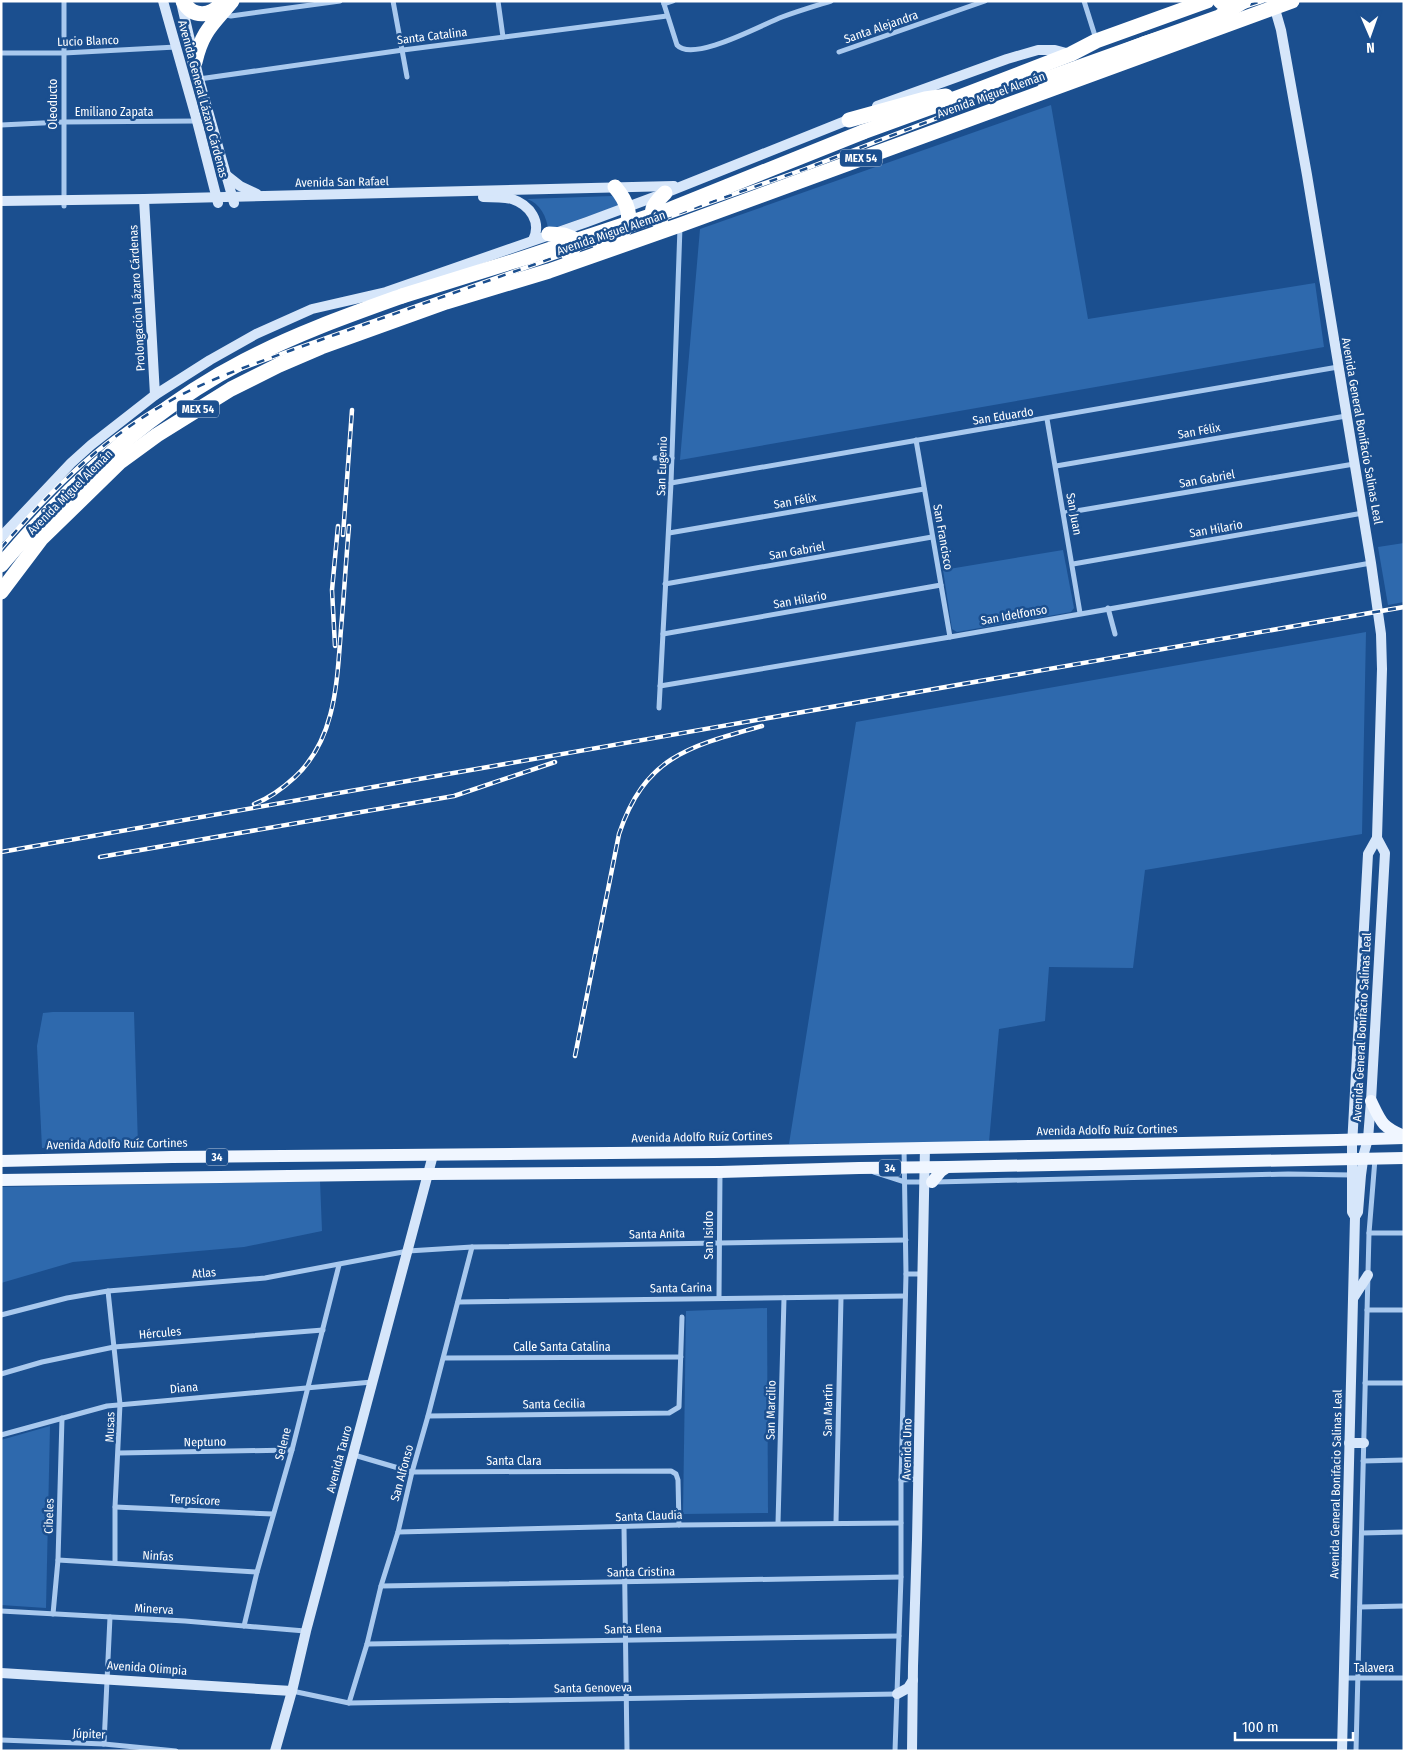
<svg xmlns="http://www.w3.org/2000/svg" width="1405" height="1752" viewBox="0 0 1405 1752" font-family="'Fira Sans Condensed',sans-serif">
<style>
.green{fill:#2e69ad}
.lines{fill:none;stroke-linecap:round;stroke-linejoin:round}
.street{stroke:#a9c9ee;stroke-width:5}
.secondary{stroke:#d6e6fa;stroke-width:10}
.primary{stroke:#f0f6ff;stroke-width:12}
.highway{stroke:#fff;stroke-width:15}
.rail-casing{stroke:#fff;stroke-width:4.5}
.rail{stroke:#1b4f8f;stroke-width:2.5;stroke-dasharray:8;stroke-linecap:butt}
.highway-bridge{stroke:#fff;stroke-width:15}
.labels{text-anchor:middle;stroke-width:5;stroke-linejoin:round;paint-order:stroke}
.shield{fill:#1b4f8f;stroke:#bbcadd;stroke-width:1}
.shield-label{font-size:11px;font-weight:bold;fill:#fff}
.street-label{font-size:12px;fill:#fff;stroke:#1b4f8f}
</style>
<rect width="100%" height="100%" fill="#1b4f8f"/>
<g class="green">
<polygon points="1051,105 1088,319 1315,283 1324,347 680,460 700,229"/>
<path d="M 612,196 L 616,197 L 621,205 L 548,230 C 547,217 540,203 527,199 Z"/>
<polygon points="1404,543 1404,602 1388,605 1378,547"/>
<polygon points="1063,550 1074,608 1071,612 957,632 952,629 943,570"/>
<polygon points="1366,632 1362,834 1145,870 1133,968 1049,967 1045,1021 999,1029 989,1142 789,1144 856,722"/>
<polygon points="53,1012 134,1012 138,1146 42,1148 37,1046 43,1013"/>
<polygon points="320,1181 322,1231 244,1247 73,1262 1,1283 1,1187"/>
<polygon points="767,1308 768,1513 683,1514 686,1311"/>
<polygon points="50,1426 46,1608 1,1605 1,1440"/>
</g>
<g class="lines">
<g class="street">
<polyline points="393,1 407,77"/>
<polyline points="498,1 503,37"/>
<path d="M 663,1 L 677,45 C 693,63 763,24 782,17 C 798,11 815,6 831,1"/>
<polyline points="1084,1 1096,39"/>
<polyline points="664,4 673,1"/>
<polyline points="222,14 231,16 340,1"/>
<polyline points="839,52 985,1"/>
<polyline points="1,53 64,53 176,47"/>
<polyline points="199,79 403,50 667,16"/>
<polyline points="1,125 63,122 197,121"/>
<polyline points="64,206 64,1"/>
<polyline points="1047,419 1080,613"/>
<polyline points="916,440 950,637"/>
<polyline points="655,458 672,458"/>
<polyline points="1056,466 1346,416"/>
<polyline points="671,483 1338,367"/>
<polyline points="1064,513 1354,464"/>
<polyline points="669,533 924,489"/>
<polyline points="1073,564 1363,513"/>
<polyline points="665,584 932,537"/>
<polyline points="1108,608 1115,634"/>
<polyline points="663,634 941,585"/>
<polyline points="660,686 950,637 1371,563"/>
<polyline points="659,708 671,483 680,227"/>
<polyline points="874,1172 905,1182 924,1182"/>
<polyline points="935,1182 1288,1174 1352,1175"/>
<polyline points="1369,1233 1404,1233"/>
<polyline points="906,1274 923,1274"/>
<polyline points="108,1291 120,1404 115,1507 115,1563"/>
<polyline points="719,1298 720,1173"/>
<polyline points="458,1302 905,1296"/>
<polyline points="1367,1310 1404,1310"/>
<polyline points="1,1315 67,1298 108,1291 265,1278 408,1251 472,1247 906,1240"/>
<polyline points="444,1358 681,1357"/>
<polyline points="1,1374 42,1362 114,1347 323,1330"/>
<polyline points="1365,1383 1404,1383"/>
<polyline points="428,1416 669,1413 679,1407 682,1317"/>
<polyline points="1,1435 107,1406 372,1382"/>
<polyline points="119,1453 292,1450"/>
<polyline points="354,1455 412,1472 671,1471 676,1474 678,1480 679,1525"/>
<polyline points="1363,1461 1404,1460"/>
<polyline points="901,1480 918,1479"/>
<polyline points="115,1507 273,1514"/>
<polyline points="836,1522 841,1298"/>
<polyline points="778,1523 784,1298"/>
<polyline points="624,1527 627,1751"/>
<polyline points="398,1532 679,1525 901,1523"/>
<polyline points="1362,1533 1404,1532"/>
<polyline points="58,1560 257,1572"/>
<polyline points="381,1586 901,1577"/>
<polyline points="1360,1607 1404,1606"/>
<polyline points="1,1611 185,1621 305,1631"/>
<polyline points="53,1614 58,1560 62,1418"/>
<polyline points="244,1626 257,1572 292,1450 339,1265"/>
<polyline points="367,1644 899,1636"/>
<polyline points="1344,1678 1404,1678"/>
<polyline points="292,1691 349,1703 897,1694"/>
<polyline points="349,1703 367,1644 381,1586 398,1532 412,1472 428,1416 472,1247"/>
<polyline points="1,1740 104,1744 176,1751"/>
<polyline points="104,1744 110,1617"/>
<polyline points="895,1751 901,1577 901,1480 906,1274 904,1148"/>
<polyline points="1356,1751 1369,1233 1375,1159"/>
</g>
<g class="secondary">
<polyline points="163,1 197,121 218,203"/>
<polyline points="181,2 199,79 234,203"/>
<polyline points="1273,2 1281,30 1307,175 1371,563 1381,634 1382,669 1377,838 1368,854 1352,1146 1352,1212 1355,1217"/>
<polyline points="877,106 1007,59 1038,50 1055,50 1070,54"/>
<polyline points="226,175 240,186 257,194"/>
<path d="M 483,197 C 492,197 503,197 512,199 C 530,205 542,222 533,240"/>
<polyline points="144,199 155,395"/>
<polyline points="1,201 144,199 674,186"/>
<polyline points="1,537 71,463 91,445 155,395 210,360 256,334 312,309 386,292 587,222 665,193 853,118"/>
<polyline points="1354,1297 1368,1275"/>
<polyline points="1349,1443 1364,1443"/>
<polyline points="1,1673 292,1691"/>
<polyline points="897,1694 908,1688 913,1680"/>
<polyline points="275,1751 292,1691 306,1631 433,1155"/>
<polyline points="912,1751 913,1666 917,1540 925,1147"/>
<polyline points="1342,1751 1355,1217 1358,1212 1361,1175 1364,1153 1368,1139 1371,1101 1385,853 1377,838"/>
</g>
<g class="primary">
<path d="M 1371,1101 C 1381,1122 1382,1127 1404,1136"/>
<polyline points="1,1161 172,1157 714,1152 1337,1140 1404,1138"/>
<polyline points="1,1180 428,1174 720,1172 859,1168 947,1167 1404,1158"/>
<polyline points="932,1182 941,1171 947,1167"/>
</g>
<g class="highway">
<path d="M 183,1 C 193,19 212,17 223,1"/>
<path d="M 1220,1 C 1228,7 1230,15 1225,23"/>
<path d="M 195,62 C 202,31 213,24 232,1"/>
<polyline points="849,120 925,99 946,96"/>
<polyline points="863,132 962,96 1071,54 1096,41 1207,1"/>
<path d="M 661,223 C 645,212 655,203 665,193"/>
<polyline points="549,234 564,235 572,238 574,247 569,255"/>
<path d="M 599,243 C 606,240 614,238 621,233 C 636,220 626,200 615,187"/>
<path d="M 1,565 C 70,484 149,410 244,361 C 295,334 349,315 402,296"/>
<polyline points="1,592 41,539 120,462 157,435 231,389 279,365 321,347 446,302 549,271 680,225 1292,1"/>
</g>
<g class="rail-casing">
<g id="rail">
<polyline points="343,535 352,410"/>
<path d="M 1,548 C 54,487 106,435 179,396 C 215,377 254,364 292,350 L 805,169 L 1142,39 L 1262,1"/>
<polyline points="335,646 332,590 338,526"/>
<path d="M 254,804 C 270,798 282,789 295,777 C 336,739 337,681 341,629 C 344,595 346,560 349,526"/>
<polyline points="1,852 1404,607"/>
<polyline points="100,857 454,796 555,762"/>
<path d="M 575,1056 L 619,834 C 645,756 690,746 762,726"/>
</g>
</g>
<use href="#rail" class="rail"/>
<g class="highway-bridge">
<polyline points="1043,80 1219,17 1244,1"/>
<polyline points="402,296 524,258 671,209 863,132"/>
</g>
</g>
<g class="labels">
<g class="shield">
<rect x="840" y="149.5" width="42" height="17" rx="4"/>
<rect x="177" y="400.5" width="42" height="17" rx="4"/>
<rect x="206" y="1148.5" width="22" height="17" rx="4"/>
<rect x="879" y="1159.5" width="22" height="17" rx="4"/>
</g>
<g class="shield-label">
<text x="861" y="162">MEX 54</text>
<text x="198" y="413">MEX 54</text>
<text x="217" y="1161">34</text>
<text x="890" y="1172">34</text>
</g>
<g class="street-label">
<text transform="translate(881 27) rotate(-19)" y="4">Santa Alejandra</text>
<text transform="translate(432 36) rotate(-7)" y="4">Santa Catalina</text>
<text transform="translate(88 41) rotate(-2)" y="4">Lucio Blanco</text>
<text transform="translate(991 95) rotate(-20)" y="4">Avenida Miguel Alemán</text>
<text transform="translate(203 99) rotate(75)" y="4">Avenida General Lázaro Cárdenas</text>
<text transform="translate(53 104) rotate(-90)" y="4">Oleoducto</text>
<text x="114" y="116">Emiliano Zapata</text>
<text transform="translate(342 182) rotate(-1)" y="4">Avenida San Rafael</text>
<text transform="translate(611 233) rotate(-19)" y="4">Avenida Miguel Alemán</text>
<text transform="translate(137 298) rotate(-93)" y="4">Prolongación Lázaro Cárdenas</text>
<text transform="translate(1003 416) rotate(-9)" y="4">San Eduardo</text>
<text transform="translate(1199 431) rotate(-10)" y="4">San Félix</text>
<text transform="translate(1362 431) rotate(80)" y="4">Avenida General Bonifacio Salinas Leal</text>
<text transform="translate(662 466) rotate(-88)" y="4">San Eugenio</text>
<text transform="translate(1207 479) rotate(-10)" y="4">San Gabriel</text>
<text transform="translate(70 492) rotate(-45)" y="4">Avenida Miguel Alemán</text>
<text transform="translate(795 501) rotate(-10)" y="4">San Félix</text>
<text transform="translate(1074 514) rotate(80)" y="4">San Juan</text>
<text transform="translate(1216 529) rotate(-10)" y="4">San Hilario</text>
<text transform="translate(943 537) rotate(80)" y="4">San Francisco</text>
<text transform="translate(797 551) rotate(-10)" y="4">San Gabriel</text>
<text transform="translate(800 600) rotate(-10)" y="4">San Hilario</text>
<text transform="translate(1014 615) rotate(-10)" y="4">San Idelfonso</text>
<text transform="translate(1362 1027) rotate(-87)" y="4">Avenida General Bonifacio Salinas Leal</text>
<text transform="translate(1107 1130) rotate(-1)" y="4">Avenida Adolfo Ruíz Cortines</text>
<text transform="translate(702 1137) rotate(-1)" y="4">Avenida Adolfo Ruíz Cortines</text>
<text transform="translate(117 1144) rotate(-1)" y="4">Avenida Adolfo Ruíz Cortines</text>
<text transform="translate(657 1234) rotate(-1)" y="4">Santa Anita</text>
<text transform="translate(709 1235) rotate(-90)" y="4">San Isidro</text>
<text transform="translate(204 1273) rotate(-5)" y="4">Atlas</text>
<text transform="translate(681 1288) rotate(-1)" y="4">Santa Carina</text>
<text transform="translate(160 1333) rotate(-5)" y="4">Hércules</text>
<text x="562" y="1351">Calle Santa Catalina</text>
<text transform="translate(184 1388) rotate(-5)" y="4">Diana</text>
<text transform="translate(554 1404) rotate(-1)" y="4">Santa Cecilia</text>
<text transform="translate(771 1410) rotate(-89)" y="4">San Marcilio</text>
<text transform="translate(828 1410) rotate(-89)" y="4">San Martín</text>
<text transform="translate(110 1427) rotate(-88)" y="4">Musas</text>
<text transform="translate(205 1442) rotate(-1)" y="4">Neptuno</text>
<text transform="translate(283 1444) rotate(-76)" y="4">Selene</text>
<text transform="translate(907 1449) rotate(-89)" y="4">Avenida Uno</text>
<text transform="translate(339 1459) rotate(-75)" y="4">Avenida Tauro</text>
<text x="514" y="1465">Santa Clara</text>
<text transform="translate(402 1473) rotate(-75)" y="4">San Alfonso</text>
<text transform="translate(1336 1484) rotate(-89)" y="4">Avenida General Bonifacio Salinas Leal</text>
<text transform="translate(195 1500) rotate(3)" y="4">Terpsícore</text>
<text transform="translate(49 1516) rotate(-88)" y="4">Cibeles</text>
<text transform="translate(649 1516) rotate(-2)" y="4">Santa Claudia</text>
<text transform="translate(158 1556) rotate(3)" y="4">Ninfas</text>
<text transform="translate(641 1572) rotate(-1)" y="4">Santa Cristina</text>
<text transform="translate(154 1609) rotate(3)" y="4">Minerva</text>
<text transform="translate(633 1629) rotate(-1)" y="4">Santa Elena</text>
<text transform="translate(147 1668) rotate(4)" y="4">Avenida Olimpia</text>
<text x="1374" y="1672">Talavera</text>
<text transform="translate(593 1688) rotate(-1)" y="4">Santa Genoveva</text>
<text transform="translate(89 1734) rotate(2)" y="4">Júpiter</text>
</g>
</g>
<rect width="1405" height="1752" fill="none" stroke="#ffffff" stroke-width="5"/>
<g transform="translate(1370 35) rotate(178)" stroke="#1b4f8f" stroke-width="4" paint-order="stroke">
<path d="M0-4L9 19L0 12L-9 19Z" fill="#ffffff"/>
<text y="-8" font-size="14" font-weight="bold" text-anchor="middle" fill="#ffffff">N</text>
</g>
<path d="M1235 1732v8h118v-8" fill="none" stroke="#ffffff" stroke-width="2.5"/>
<text x="1242" y="1732" font-size="15" fill="#ffffff" stroke="#1b4f8f" stroke-width="4" paint-order="stroke">100 m</text>
</svg>
